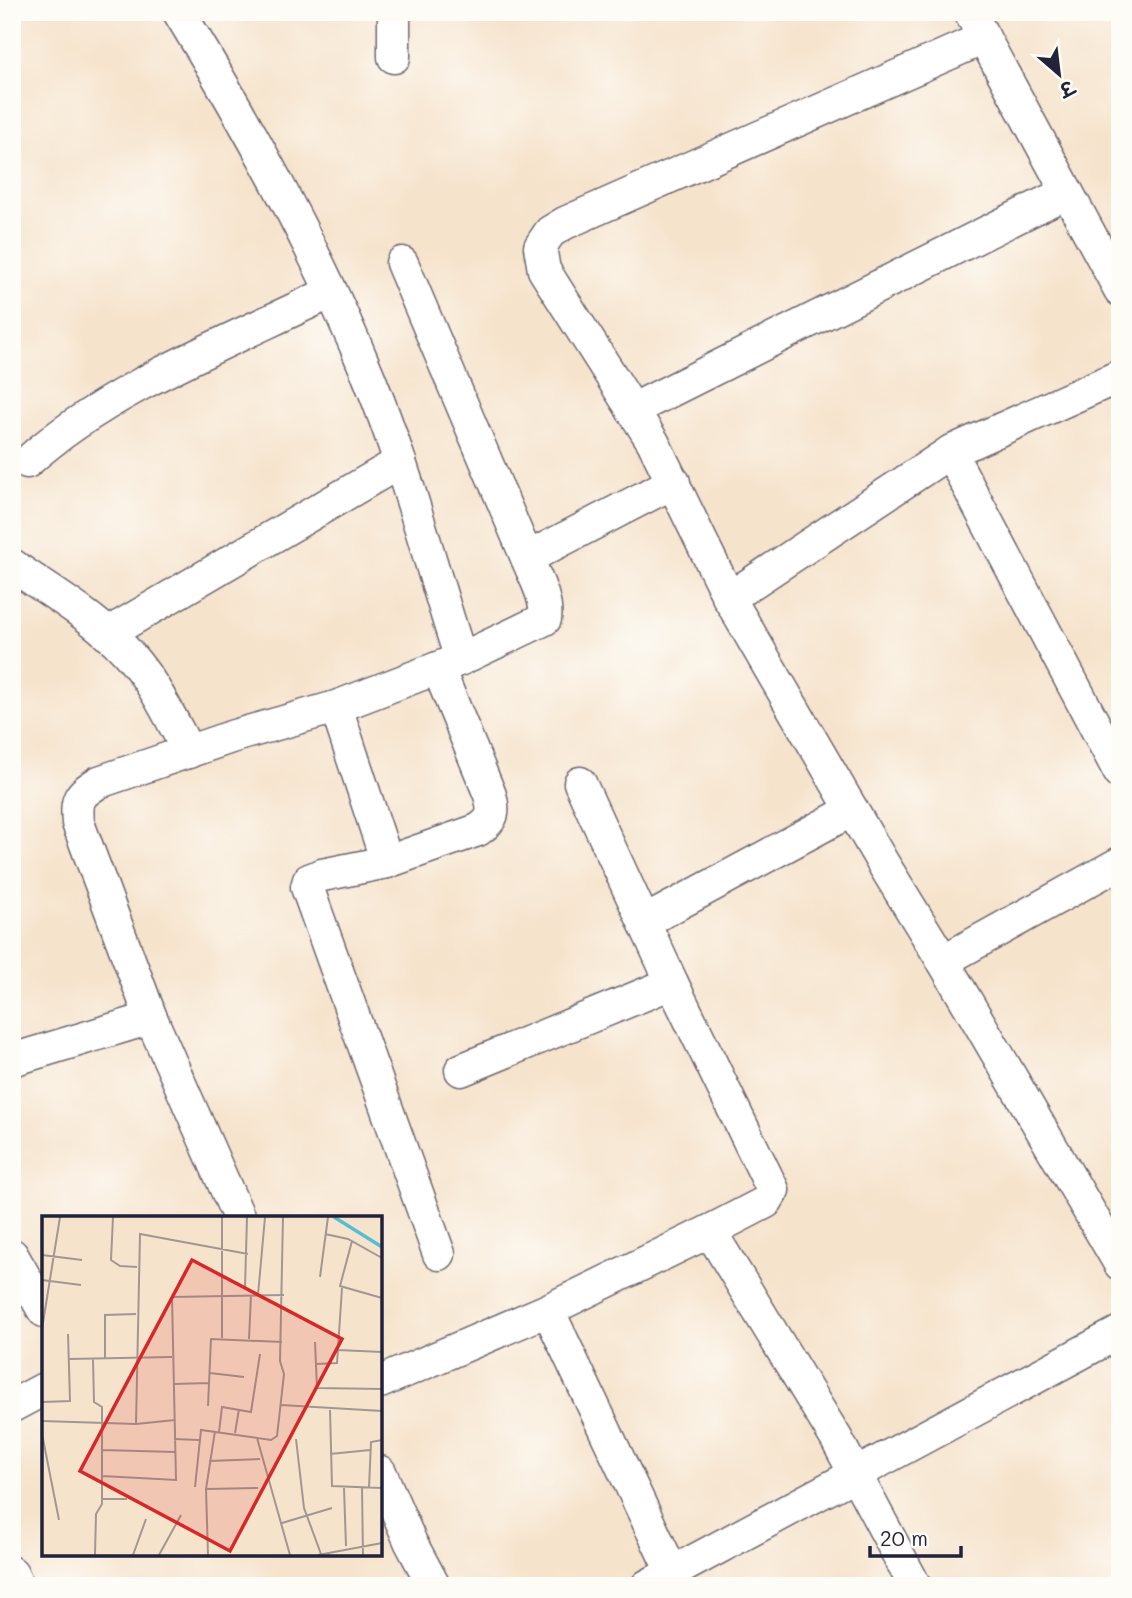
<svg xmlns="http://www.w3.org/2000/svg" width="1132" height="1598" viewBox="0 0 1132 1598" font-family="Mali,'Playpen Sans Deva',sans-serif">
<style>
.lines{fill:none;stroke-linecap:round;stroke-linejoin:round}
.minor-casing{stroke:#6c666e;stroke-width:35}
.minor{stroke:#fff;stroke-width:32}
.inset-river{fill:none;stroke:#56bed3;stroke-width:3.5}
.inset-road{fill:none;stroke:#a19692;stroke-width:2}
.view{fill:#d62828;fill-opacity:0.15;stroke:#d62828;stroke-width:3.5}
.inset-edge{fill:none;stroke:#22223b;stroke-width:3.5}
</style>
<rect width="100%" height="100%" fill="#fdfcf7"/>
<filter id="ink" filterUnits="userSpaceOnUse"><feTurbulence type="fractalNoise" baseFrequency=".0143" numOctaves="2"/><feDisplacementMap in="SourceGraphic" scale="14" xChannelSelector="R" yChannelSelector="G"/><feConvolveMatrix kernelMatrix="1 2 1 2 8 2 1 2 1" color-interpolation-filters="sRGB"/></filter>
<filter id="wash" filterUnits="userSpaceOnUse"><feTurbulence type="fractalNoise" baseFrequency=".00686" numOctaves="4" result="noise"/><feDisplacementMap in="SourceGraphic" scale="28" xChannelSelector="R" yChannelSelector="G"/><feGaussianBlur stdDeviation="1.57" result="paint"/><feColorMatrix in="noise" values="0 0 0 0 0 0 0 0 0 0 0 0 0 0 0 0 0 1.4 0 .05"/><feComposite in="paint" operator="in"/></filter>
<g filter="url(#wash)">
<rect width="100%" height="100%" fill="#f6e3cc"/>
</g>
<g filter="url(#ink)">
<g class="lines">
<g class="minor-casing">
<g id="minor">
<path d="M 179,12 C 249,126 317,251 368,375 C 406,467 430,565 461,659"/>
<polyline points="394,12 394,57"/>
<polyline points="970,12 1120,290"/>
<polyline points="984,38 565,223 550,232 540,247 544,270 653,442 729,598 884,865 943,961 1120,1264"/>
<polyline points="632,410 1067,192"/>
<polyline points="950,452 1120,773"/>
<path d="M 27,462 C 107,389 233,340 331,292"/>
<polyline points="527,558 674,482"/>
<path d="M 12,565 C 54,595 104,622 136,663 C 158,690 172,721 189,752"/>
<polyline points="729,598 950,452 1120,376"/>
<polyline points="107,634 400,462"/>
<path d="M 438,668 L 490,795 C 495,813 493,820 478,830 L 387,862 L 322,875 L 309,880 L 307,887 L 439,1254"/>
<polyline points="336,707 387,862"/>
<polyline points="644,922 852,810"/>
<polyline points="943,961 1120,863"/>
<polyline points="12,1060 151,1018"/>
<polyline points="461,1070 672,983"/>
<path d="M 239,1218 L 151,1018 L 78,823 C 76,799 78,795 99,782 L 234,736 L 336,707 L 461,659 L 545,619 C 548,599 534,576 527,558 L 402,263"/>
<polyline points="710,1231 836,1438 915,1586"/>
<polyline points="12,1255 44,1311"/>
<polyline points="548,1310 672,1572"/>
<polyline points="380,1382 548,1310 710,1231 766,1202 773,1190 672,983 580,783"/>
<polyline points="12,1406 44,1389"/>
<polyline points="380,1472 411,1543 434,1586"/>
<polyline points="12,1573 18,1586"/>
<polyline points="647,1586 1120,1332"/>
</g>
</g>
<use href="#minor" class="minor"/>
</g>
</g>
<g transform="translate(42 1216)">
<rect width="340" height="340" fill="#f6e3cc"/>
<path class="inset-river" d="M 292,1 L 340,31"/>
<path class="inset-road" d="M 71,1 L 69,44 L 78,50 L 95,51M 283,18 L 306,23 L 340,42M 310,25 L 298,70 L 340,82M 0,39 L 40,44M 278,61 L 286,1M 0,64 L 39,69M 203,72 L 205,1M 216,79 L 223,1M 0,113 L 18,1M 180,122 L 180,1M 207,123 L 209,79M 273,126 L 275,172 L 340,173M 296,134 L 340,136M 27,143 L 130,141M 51,143 L 52,186 L 60,191 L 60,288 L 54,298 L 53,339M 63,143 L 63,99 L 94,98M 274,148 L 295,147 L 300,72M 168,157 L 202,161M 132,168 L 167,167M 0,186 L 28,185 L 26,118M 239,189 L 340,195M 166,190 L 169,123 L 240,126M 288,194 L 290,270 L 340,272M 0,205 L 94,208 L 133,204M 94,208 L 98,18 L 206,38M 177,216 L 180,191 L 209,196 L 218,138M 193,217 L 197,193M 0,218 L 17,304M 215,222 L 248,339M 132,223 L 157,224M 254,223 L 262,292 L 279,338M 60,234 L 133,236M 288,238 L 328,234M 167,245 L 218,243M 60,260 L 134,264 L 130,81 L 242,79M 153,271 L 159,214 L 229,224 L 235,220 L 242,158 L 238,145 L 241,1M 302,272 L 304,330M 320,272 L 321,339M 327,272 L 329,226 L 340,224M 164,273 L 216,272M 60,283 L 85,283M 240,307 L 290,292M 91,339 L 104,303M 117,339 L 139,299M 166,339 L 164,273 L 173,215M 276,339 L 340,327"/>
<path class="view" d="M 150,44 L 300,123 L 188,335 L 38,255 Z"/>
<rect width="340" height="340" class="inset-edge"/>
</g>
<rect width="1132" height="1598" fill="none" stroke="#fdfcf7" stroke-width="42"/>
<g transform="translate(1059 74) rotate(152)" stroke="#fdfcf7" stroke-width="5" paint-order="stroke">
<path d="M0-5L12 26L0 18L-12 26Z" fill="#22223b"/>
<text y="-10" font-size="19" font-weight="bold" text-anchor="middle" fill="#22223b">उ</text>
</g>
<path d="M870 1546v10h91v-10" fill="none" stroke="#22223b" stroke-width="3.5"/>
<text x="880" y="1546" font-size="21" fill="#22223b" stroke="#fdfcf7" stroke-width="5" paint-order="stroke">20 m</text>
</svg>
